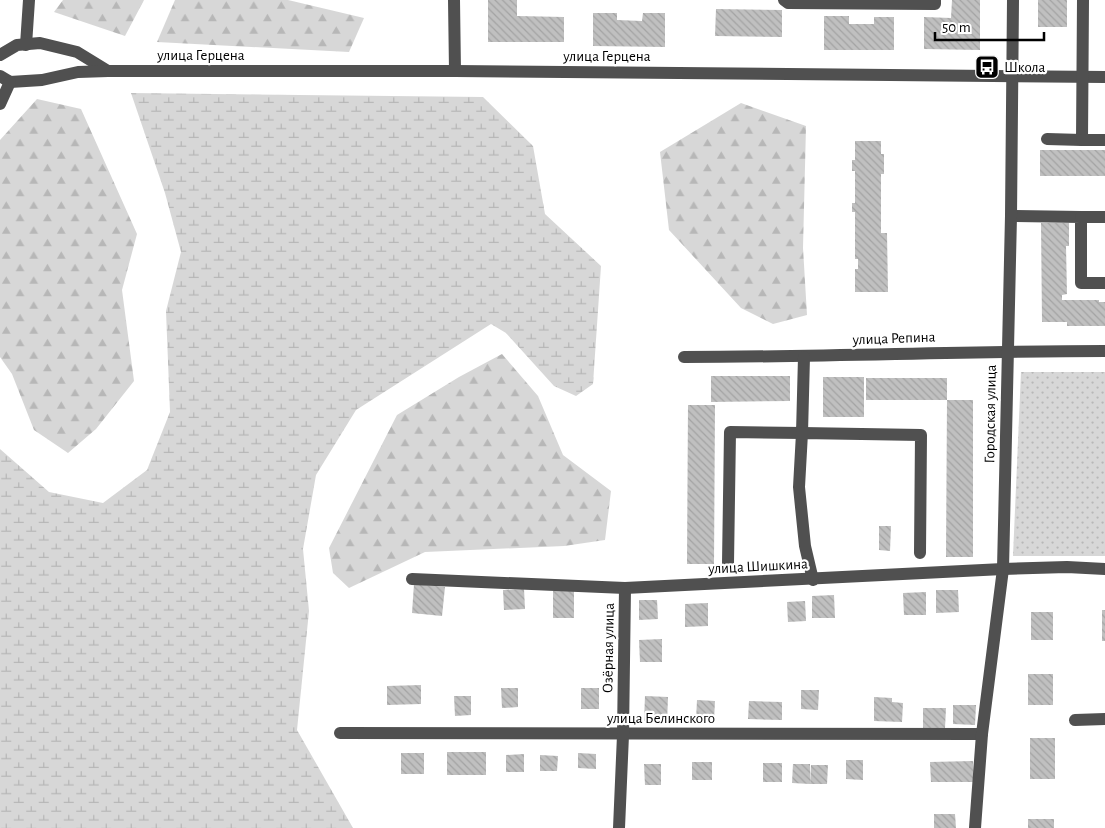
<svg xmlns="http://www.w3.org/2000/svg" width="1105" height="828" viewBox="0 0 1105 828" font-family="'Alegreya Sans',sans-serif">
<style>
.grass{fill:url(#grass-dots)}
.forest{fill:url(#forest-firs)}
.wetland{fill:url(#wetland-marsh)}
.building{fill:url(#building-back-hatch)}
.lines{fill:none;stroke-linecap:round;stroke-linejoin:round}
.minor{stroke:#505050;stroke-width:12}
.labels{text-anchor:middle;stroke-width:4.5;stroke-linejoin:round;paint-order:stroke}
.street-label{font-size:15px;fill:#000;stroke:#fff}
.poi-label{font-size:15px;fill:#000;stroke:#fff;text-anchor:start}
</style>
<defs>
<pattern id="grass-dots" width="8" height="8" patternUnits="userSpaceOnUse" patternTransform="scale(1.25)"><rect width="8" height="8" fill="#d7d7d7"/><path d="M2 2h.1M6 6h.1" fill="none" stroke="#b7b7b7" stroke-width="1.8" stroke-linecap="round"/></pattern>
<pattern id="forest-firs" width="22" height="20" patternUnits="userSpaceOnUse" patternTransform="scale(1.25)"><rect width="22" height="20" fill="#d7d7d7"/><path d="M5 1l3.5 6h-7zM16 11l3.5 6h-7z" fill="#b7b7b7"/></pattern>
<pattern id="wetland-marsh" width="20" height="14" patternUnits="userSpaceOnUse" patternTransform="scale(1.25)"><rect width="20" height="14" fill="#d7d7d7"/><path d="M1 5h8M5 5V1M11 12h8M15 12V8" fill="none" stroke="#b7b7b7"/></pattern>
<pattern id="building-back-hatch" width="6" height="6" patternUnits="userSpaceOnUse" patternTransform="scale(1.25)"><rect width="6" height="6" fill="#c0c0c0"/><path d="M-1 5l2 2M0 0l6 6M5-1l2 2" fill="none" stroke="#a3a3a3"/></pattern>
</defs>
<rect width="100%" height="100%" fill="#fff"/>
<polygon class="grass" points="1021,372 1105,372 1105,556 1013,556"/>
<g class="forest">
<polygon points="63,0 144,0 125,36 54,12"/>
<polygon points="175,0 288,0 364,18 349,52 157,42"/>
<polygon points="37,99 81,109 137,234 122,290 134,381 96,429 68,453 34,430 12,374 0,357 0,140"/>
<polygon points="741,103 806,126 803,248 807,315 773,324 741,308 669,230 660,152"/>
<polygon points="502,354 538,396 563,455 611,491 605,540 564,546 425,552 349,588 333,573 329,548 397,415 459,377"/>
</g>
<polygon class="wetland" points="131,93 483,97 533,146 545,214 601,266 593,384 576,396 554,386 506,333 491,324 356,410 316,475 303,549 309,611 297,730 353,828 0,828 0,449 49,492 103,503 147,470 170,412 166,311 181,252 165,193"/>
<g class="building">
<polygon points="488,0 517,0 517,16 564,17 564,42 488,42"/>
<polygon points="952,0 980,0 980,50 924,49 924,17 951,18"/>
<rect x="1038" y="0" width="29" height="27"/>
<polygon points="716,9 782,10 782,37 715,36"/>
<polygon points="593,13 617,13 617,20 642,21 643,13 665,13 665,47 593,46"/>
<polygon points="824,16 849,16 849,24 874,24 874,17 894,17 894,50 824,50"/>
<polygon points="855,141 881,141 881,154 884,154 884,174 881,174 881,233 887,233 888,292 855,292 855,269 858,269 858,259 855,259 855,212 852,212 852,203 855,203 855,171 852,171 852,160 855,160"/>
<rect x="1040" y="150" width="65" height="26"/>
<polygon points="1041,223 1069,223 1069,246 1066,246 1067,294 1062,295 1062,300 1099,300 1099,302 1105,302 1105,326 1067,326 1067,322 1042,322"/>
<polygon points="711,376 790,376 790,401 711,402"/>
<rect x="823" y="377" width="41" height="40"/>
<rect x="866" y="378" width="81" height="22"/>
<polygon points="947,400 973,400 973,557 946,557"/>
<polygon points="688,405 715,405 714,564 687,564"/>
<polygon points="879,526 891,526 890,551 879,550"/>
<polygon points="414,584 445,587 442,616 412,613"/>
<polygon points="524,589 525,609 504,610 503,590"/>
<polygon points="936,590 958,590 959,612 936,613"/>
<rect x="553" y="591" width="21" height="27"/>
<polygon points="926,592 926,615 904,615 903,593"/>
<polygon points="834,595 835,618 812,618 812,596"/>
<polygon points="639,600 657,600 658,619 639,620"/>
<polygon points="805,601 806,621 788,622 787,602"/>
<polygon points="708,603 708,626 685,627 685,604"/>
<rect x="1102" y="610" width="3" height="31"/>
<rect x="1031" y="612" width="22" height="28"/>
<polygon points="662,639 662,662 640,662 639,640"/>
<rect x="1028" y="674" width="25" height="31"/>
<polygon points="421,685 421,704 387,705 387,686"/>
<polygon points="501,688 518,688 518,707 502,708"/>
<rect x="581" y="688" width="18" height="21"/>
<polygon points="801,690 819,690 818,710 801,709"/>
<polygon points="454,696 471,696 471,715 455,716"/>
<polygon points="645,696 668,697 667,723 644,721"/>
<polygon points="874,697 892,698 892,702 903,703 902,722 874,721"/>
<polygon points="697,700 715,701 714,720 696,720"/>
<polygon points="749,701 782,702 782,720 748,719"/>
<polygon points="953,705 976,705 975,725 953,724"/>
<polygon points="923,708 946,708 945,728 923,728"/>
<rect x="1030" y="738" width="25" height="41"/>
<rect x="447" y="752" width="39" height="23"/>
<rect x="401" y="753" width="23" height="21"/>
<polygon points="578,753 596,754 596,769 578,768"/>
<polygon points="524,754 524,772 506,772 506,755"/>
<polygon points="540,755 558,756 557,771 540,771"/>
<polygon points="846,760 863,760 863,780 846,779"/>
<polygon points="973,761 974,782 931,782 930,762"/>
<rect x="692" y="762" width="20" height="18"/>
<rect x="763" y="763" width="19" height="19"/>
<polygon points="644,764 661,764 661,785 645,785"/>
<polygon points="793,764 810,764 810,784 792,783"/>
<polygon points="811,765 828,765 827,784 810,784"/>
<polygon points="934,814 955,814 956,828 934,828"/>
<rect x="1028" y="819" width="26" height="9"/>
</g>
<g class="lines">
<g class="minor">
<polyline points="454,0 455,71"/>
<polyline points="784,0 788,3 935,4 935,0"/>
<polyline points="26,45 29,0"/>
<polyline points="0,55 17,45 40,43 77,52 108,71"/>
<polyline points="0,76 10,82 42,80 78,72 108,71 455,71 1105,77"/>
<polyline points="0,104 10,82"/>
<polyline points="1047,139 1082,140 1083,0"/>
<polyline points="1082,140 1105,140"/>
<polyline points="1011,216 1081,217 1081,283 1105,283"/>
<polyline points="1081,217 1105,217"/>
<path d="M 684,357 C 825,357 965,351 1105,351"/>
<polyline points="728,563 730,432 802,433 804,357"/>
<polyline points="412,579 625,588 1003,569 1067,567 1105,569"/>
<polyline points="813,580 805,546 799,487 802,433 921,435 920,553"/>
<polyline points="1075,720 1105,719"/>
<polyline points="340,733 982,734"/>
<polyline points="619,828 623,735 625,588"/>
<polyline points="975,828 982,734 1003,569 1011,216 1013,0"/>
</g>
</g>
<defs>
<g id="bus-square" transform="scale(1.25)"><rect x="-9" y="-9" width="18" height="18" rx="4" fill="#000" stroke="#fff"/><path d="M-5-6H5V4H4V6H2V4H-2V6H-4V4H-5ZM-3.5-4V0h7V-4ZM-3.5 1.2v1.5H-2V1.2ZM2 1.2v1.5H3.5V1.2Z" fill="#fff"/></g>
</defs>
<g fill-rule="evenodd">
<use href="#bus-square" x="987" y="67"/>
</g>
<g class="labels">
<g class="street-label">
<text x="201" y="60">улица Герцена</text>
<text x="607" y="61">улица Герцена</text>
<text transform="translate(894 338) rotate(-2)" y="5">улица Репина</text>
<text transform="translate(990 414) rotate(-89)" y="5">Городская улица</text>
<text transform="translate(758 566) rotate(-3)" y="5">улица Шишкина</text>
<text transform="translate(608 648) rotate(-89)" y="5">Озёрная улица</text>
<text x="661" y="723">улица Белинского</text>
</g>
<g class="poi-label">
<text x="1004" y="72">Школа</text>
</g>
</g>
<path d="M935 32v8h109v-8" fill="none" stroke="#000000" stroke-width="2.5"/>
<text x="942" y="32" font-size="15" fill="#000000" stroke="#ffffff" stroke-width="4" paint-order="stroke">50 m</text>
</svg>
